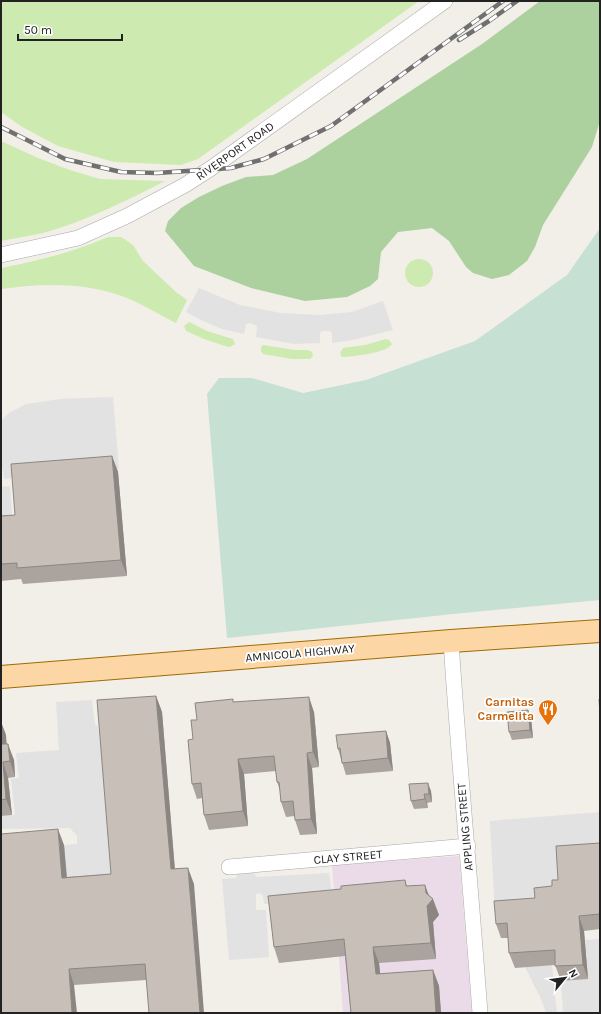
<svg xmlns="http://www.w3.org/2000/svg" width="601" height="1014" viewBox="0 0 601 1014" font-family="Karla,sans-serif">
<style>
.industrial{fill:#ebdbe8}
.grass{fill:#cdebb0}
.forest{fill:#add19e}
.wetland{fill:#c6e0d4}
.parking{fill:#e2e2e2}
.lines{fill:none;stroke-linecap:round;stroke-linejoin:round}
.minor-casing{stroke:#a9a9a9;stroke-width:16}
.primary-casing{stroke:#a06b00;stroke-width:24}
.minor{stroke:#fff;stroke-width:15}
.primary{stroke:#fcd6a4;stroke-width:22}
.rail-casing{stroke:#707070;stroke-width:4.5}
.rail{stroke:#fff;stroke-width:3;stroke-dasharray:9;stroke-linecap:butt}
.wall{fill:#aba49e}
.shaded-wall{fill:#8b8681}
.building{fill:#c7bfb8;stroke:#8b8681}
.labels{text-anchor:middle;stroke-width:3.5;stroke-linejoin:round;paint-order:stroke}
.street-label{font-size:12px;fill:#222;stroke:#fff}
.food-label{font-size:12px;font-weight:bold;fill:#c56008;stroke:#fff;text-anchor:end}
</style>
<rect width="100%" height="100%" fill="#f2efe9"/>
<polygon class="industrial" points="459,856 472,1013 343,1013 332,865"/>
<g class="grass">
<polygon points="1,1 419,1 198,159 181,165 114,162 58,146 22,127 1,112"/>
<path d="M 1,141 L 38,158 L 70,170 L 100,179 L 165,181 C 126,201 86,221 43,233 C 30,236 15,238 1,241 Z"/>
<path d="M 108,237 L 121,237 L 133,245 L 143,261 L 176,292 L 187,300 L 176,323 C 160,315 144,305 127,298 C 87,282 43,283 1,289 L 1,268 C 37,261 74,252 108,237 Z"/>
<circle cx="419" cy="273" r="14"/>
<polygon points="189,322 207,331 233,339 235,344 230,347 228,347 204,339 186,331 184,326"/>
<path d="M 386,339 L 389,340 L 392,344 C 387,353 355,356 345,357 L 342,357 L 340,353 L 343,348 L 365,345 Z"/>
<polygon points="263,345 295,350 308,350 312,352 313,356 310,359 292,359 263,354 261,351 261,347"/>
</g>
<polygon class="forest" points="540,1 600,1 600,121 592,147 543,225 535,247 527,261 509,275 492,279 473,273 466,267 449,241 432,228 398,232 381,252 378,279 370,286 347,297 305,301 251,288 194,266 165,231 168,221 181,208 199,197 222,186 246,177 273,175 307,159 482,44"/>
<polygon class="wetland" points="600,228 600,600 453,614 227,638 207,394 219,378 252,378 303,393 366,380 475,341 567,275"/>
<g class="parking">
<polygon points="199,288 240,305 281,313 319,315 352,312 383,301 393,330 353,340 332,343 332,333 330,331 322,331 320,333 320,343 294,344 256,337 257,326 250,323 246,324 244,334 222,329 201,320 186,312"/>
<polygon points="113,397 119,469 4,479 3,471 1,468 1,421 9,413 26,404 60,399"/>
<polygon points="10,486 13,525 1,526 1,487"/>
<polygon points="92,700 95,725 98,726 117,890 68,894 64,845 77,844 77,836 70,828 1,829 1,816 15,815 11,779 19,778 16,753 59,750 56,702"/>
<polygon points="600,812 600,858 563,894 495,915 490,821"/>
<polygon points="254,868 255,875 257,877 329,873 333,899 264,904 263,896 260,893 256,894 256,910 266,910 269,957 229,960 222,879 236,878 237,876 237,870"/>
<polygon points="600,939 600,1013 563,1013 561,981 588,979 585,940"/>
<polygon points="552,965 557,1013 546,1013 541,999 525,967"/>
</g>
<g class="lines">
<g class="minor-casing">
<g id="minor">
<polyline points="1,255 78,238 127,216 185,185 210,169 445,1"/>
<path d="M 451,641 C 459,765 471,889 480,1013"/>
<polyline points="229,867 468,846"/>
</g>
</g>
<g class="primary-casing">
<polyline id="primary" points="1,677 451,641 600,631"/>
</g>
<use href="#minor" class="minor"/>
<use href="#primary" class="primary"/>
<g class="rail-casing">
<g id="rail">
<polyline points="459,40 489,21 517,1"/>
<polyline points="1,127 65,159 121,172 157,173 231,168 264,159 331,126 503,1"/>
</g>
</g>
<use href="#rail" class="rail"/>
</g>
<g class="wall">
<polygon points="112,456 118,472 127,576 23,584 21,579 1,581 1,516 15,515"/>
<polygon points="156,696 162,712 175,869 194,884 146,980 74,985 1,1013 64,845 67,877 111,874"/>
<polygon points="234,702 314,712 319,767 312,768 317,834 300,835 295,820 295,816 286,817 281,802 280,790 277,782 276,771 244,774 248,826 209,830 204,815 202,798 197,799 192,784 197,720"/>
<polygon points="531,718 533,738 512,740 509,732"/>
<polygon points="1,722 6,735 6,744 14,760 15,777 8,778 12,815 1,816"/>
<polygon points="386,731 390,743 393,771 346,775 338,749"/>
<polygon points="431,791 432,802 427,803 428,808 414,809 411,801"/>
<polygon points="600,843 600,929 584,931 588,979 561,981 555,965 515,968 509,953 508,938 501,938 496,924 535,898 552,886 558,880"/>
<polygon points="405,880 407,886 430,896 439,915 433,922 436,959 379,963 380,974 433,970 439,986 441,1013 351,1013 345,956 279,963 274,947"/>
</g>
<g class="shaded-wall">
<polygon points="112,456 118,472 127,576 121,560"/>
<polygon points="156,696 162,712 176,885 171,869"/>
<polygon points="309,697 314,712 319,767 313,752"/>
<polygon points="528,710 531,718 533,738 530,730"/>
<polygon points="1,722 6,735 8,760 2,744"/>
<polygon points="386,731 390,743 393,771 388,758"/>
<polygon points="8,744 14,760 15,777 10,761"/>
<polygon points="307,753 312,768 317,834 311,819"/>
<polygon points="238,759 244,774 248,826 243,811"/>
<polygon points="3,762 8,778 12,815 6,799"/>
<polygon points="428,783 431,791 432,802 429,794"/>
<polygon points="424,794 427,803 428,808 425,799"/>
<polygon points="58,829 64,845 68,894 62,878"/>
<polygon points="188,868 194,884 204,1013 200,1013"/>
<polygon points="425,885 431,901 433,899 439,915 433,922 436,959 431,943"/>
<polygon points="579,916 584,931 588,979 583,965"/>
<polygon points="373,947 379,963 382,990 376,974"/>
<polygon points="69,969 74,985 77,1013 72,1013"/>
<polygon points="433,970 439,986 441,1013 436,1013"/>
</g>
<g class="building">
<polygon points="112,456 121,560 17,568 17,563 1,564 1,516 15,515 11,464"/>
<polygon points="156,696 171,869 188,868 200,1013 149,1013 145,964 69,969 72,1013 1,1013 1,834 58,829 62,878 111,874 97,700"/>
<polygon points="309,697 313,752 307,753 311,819 295,820 293,801 281,802 279,782 277,782 274,756 238,759 243,811 204,815 201,783 192,784 188,740 193,739 191,720 197,720 195,703 233,699 233,702"/>
<polygon points="599,699 600,699 600,715"/>
<polygon points="528,710 530,730 509,732 507,712"/>
<polygon points="386,731 388,758 342,763 340,748 338,749 336,735"/>
<polygon points="1,732 2,744 8,744 10,761 3,762 6,799 1,800"/>
<polygon points="428,783 429,794 424,794 425,799 411,801 409,784"/>
<polygon points="600,843 600,914 579,916 583,965 555,966 555,950 509,953 507,923 496,924 494,901 535,898 534,888 552,886 552,880 558,880 556,846"/>
<polygon points="405,880 406,886 425,885 426,893 433,899 427,906 431,943 373,947 376,974 433,970 436,1013 351,1013 344,939 274,947 268,896 341,889 341,886"/>
</g>
<defs>
<g id="restaurant-pin" transform="scale(1)"><path d="M0 17L-7.5 6A9.5 9.5 0 1 1 7.5 6Z" fill="#e8710a" stroke="#fff"/><path d="M-5-6h1v4h1v-4h1v4h1v-4h1v5L-1.5 .5V6h-2V.5L-5-1ZM5-6V6H3V1.5H1.5Q1.5-4 5-6Z" fill="#fff"/></g>
</defs>
<g fill-rule="evenodd">
<use href="#restaurant-pin" x="548" y="709"/>
</g>
<g class="labels">
<g class="street-label">
<text transform="translate(235 151) rotate(-35)" y="4">RIVERPORT ROAD</text>
<text transform="translate(300 653) rotate(-5)" y="4">AMNICOLA HIGHWAY</text>
<text transform="translate(465 827) rotate(-95)" y="4">APPLING STREET</text>
<text transform="translate(348 857) rotate(-5)" y="4">CLAY STREET</text>
</g>
<g class="food-label">
<text x="534" y="706">Carnitas<tspan x="534" dy="14">Carmelita</tspan></text>
</g>
</g>
<rect width="601" height="1014" fill="none" stroke="#222222" stroke-width="4"/>
<g transform="translate(565 978) rotate(61)" stroke="#ffffff" stroke-width="3" paint-order="stroke">
<path d="M0-3L7 15L0 10L-7 15Z" fill="#222222"/>
<text y="-6" font-size="11" font-weight="bold" text-anchor="middle" fill="#222222">N</text>
</g>
<path d="M18 34v6h104v-6" fill="none" stroke="#222222" stroke-width="2"/>
<text x="24" y="34" font-size="12" fill="#222222" stroke="#ffffff" stroke-width="3" paint-order="stroke">50 m</text>
</svg>
